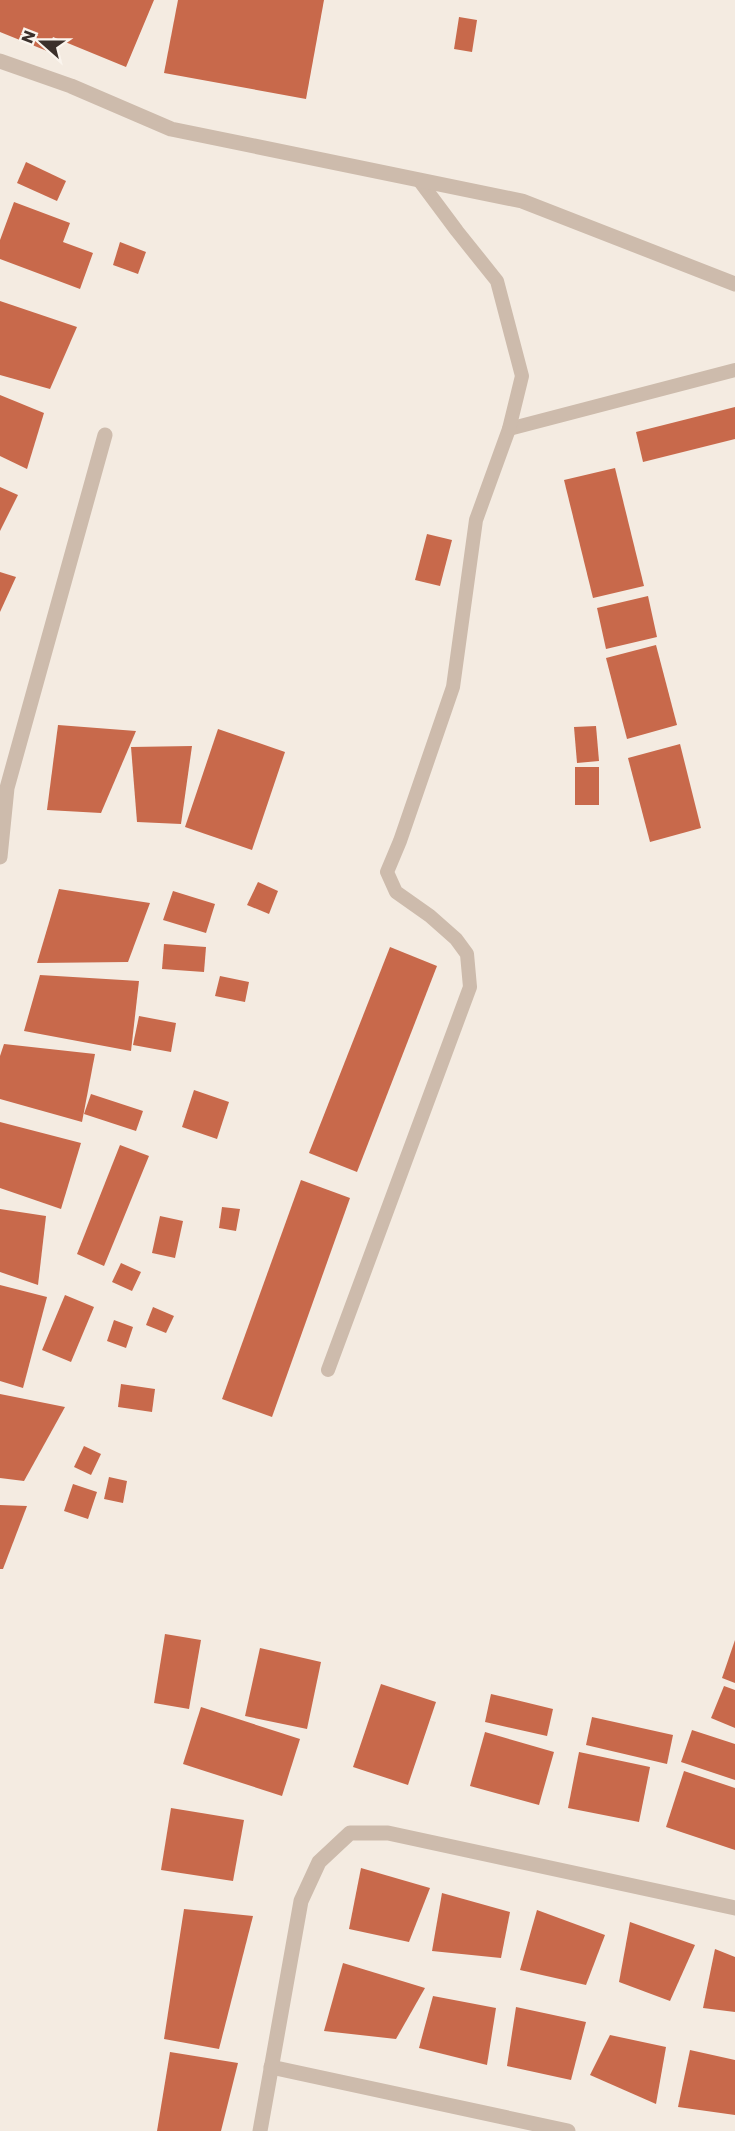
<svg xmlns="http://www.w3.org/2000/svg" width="735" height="2131" viewBox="0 0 735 2131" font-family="Poppins,sans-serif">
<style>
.building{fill:#c8694b}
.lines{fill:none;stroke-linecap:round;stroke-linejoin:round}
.service{stroke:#cdbbac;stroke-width:14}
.minor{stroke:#cdbbac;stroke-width:15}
</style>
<rect width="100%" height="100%" fill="#f4ebe1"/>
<g class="building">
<polygon points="0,0 154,0 126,67 53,37 47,51 0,32"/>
<polygon points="178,0 324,0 306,99 164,73"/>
<polygon points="459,17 477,20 472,52 454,49"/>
<polygon points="26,162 66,181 57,201 17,183"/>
<polygon points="14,202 70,223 63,242 93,253 80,289 0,259 0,240"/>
<polygon points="120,242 146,252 138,274 113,265"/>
<polygon points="0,301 77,327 50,389 0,375"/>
<polygon points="0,395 44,413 27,469 0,456"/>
<polygon points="735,407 735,439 643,462 636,432"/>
<polygon points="615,468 644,586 593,598 564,480"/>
<polygon points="0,487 18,495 0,531"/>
<polygon points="427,534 452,540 440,586 415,580"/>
<polygon points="0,572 16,577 0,612"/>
<polygon points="648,596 657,637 606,649 597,608"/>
<polygon points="656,645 677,725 627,739 606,658"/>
<polygon points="58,725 136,731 101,813 47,810"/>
<polygon points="596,726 599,761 577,763 574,727"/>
<polygon points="218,729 285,752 252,850 185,827"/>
<polygon points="680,744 701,828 650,842 628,758"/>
<polygon points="192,746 181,824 137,822 131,747"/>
<rect x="575" y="767" width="24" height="38"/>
<polygon points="258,882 278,891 269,914 247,905"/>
<polygon points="59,889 150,903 128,962 37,963"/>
<polygon points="173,891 215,904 206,933 163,920"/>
<polygon points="164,944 206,947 204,972 162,969"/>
<polygon points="390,947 437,966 357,1172 309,1153"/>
<polygon points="40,975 139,981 131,1051 24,1031"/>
<polygon points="220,976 249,982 245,1002 215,996"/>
<polygon points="139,1016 176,1023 171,1052 133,1045"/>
<polygon points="4,1044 95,1054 82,1122 0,1099 0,1056"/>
<polygon points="194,1090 229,1102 217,1139 182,1127"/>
<polygon points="91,1094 143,1111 136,1131 84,1114"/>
<polygon points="0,1122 81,1143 61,1209 0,1188"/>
<polygon points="120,1145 149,1156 104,1266 77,1254"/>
<polygon points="301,1180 350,1198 272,1417 222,1399"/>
<polygon points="222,1207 240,1209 236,1231 219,1228"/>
<polygon points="0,1209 46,1216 38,1285 0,1272"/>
<polygon points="160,1216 183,1221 175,1258 152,1253"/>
<polygon points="121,1263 141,1272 132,1291 112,1282"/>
<polygon points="0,1285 47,1297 23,1388 0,1381"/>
<polygon points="65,1295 94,1307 71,1362 42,1350"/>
<polygon points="153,1307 174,1316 166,1333 146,1325"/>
<polygon points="114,1320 133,1327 126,1348 107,1341"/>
<polygon points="121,1384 155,1389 152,1412 118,1407"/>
<polygon points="0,1394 65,1407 24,1481 0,1478"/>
<polygon points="84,1446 101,1454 91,1475 74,1467"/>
<polygon points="109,1477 127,1481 123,1503 104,1499"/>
<polygon points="73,1484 97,1492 88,1519 64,1511"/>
<polygon points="0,1505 27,1506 3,1569 0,1569"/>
<polygon points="165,1634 201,1640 189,1709 154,1703"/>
<polygon points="735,1640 735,1683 722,1678"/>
<polygon points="260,1648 321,1662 307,1729 245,1716"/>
<polygon points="381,1684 436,1702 408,1785 353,1767"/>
<polygon points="724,1686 735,1690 735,1728 711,1718"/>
<polygon points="491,1694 553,1709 547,1736 485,1722"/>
<polygon points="201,1707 300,1739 282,1796 183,1764"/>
<polygon points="592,1717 673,1735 667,1764 586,1745"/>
<polygon points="692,1730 735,1744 735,1780 681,1762"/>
<polygon points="485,1732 554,1752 539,1805 470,1786"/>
<polygon points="579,1752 650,1767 639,1822 568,1808"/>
<polygon points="684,1771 735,1788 735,1850 666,1827"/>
<polygon points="171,1808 244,1820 233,1881 161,1870"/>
<polygon points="361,1868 430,1888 409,1942 349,1929"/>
<polygon points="442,1893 510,1912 501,1958 432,1951"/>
<polygon points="184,1909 253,1916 219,2049 164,2039"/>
<polygon points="537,1910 605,1935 586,1985 520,1970"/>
<polygon points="630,1922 695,1945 670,2001 619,1982"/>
<polygon points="715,1949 735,1957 735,2012 703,2008"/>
<polygon points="343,1963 425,1988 396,2039 324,2031"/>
<polygon points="433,1996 496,2008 487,2065 419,2048"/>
<polygon points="516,2007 586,2022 571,2080 507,2066"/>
<polygon points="610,2035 666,2047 656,2104 590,2075"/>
<polygon points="690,2050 735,2060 735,2115 678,2107"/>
<polygon points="170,2052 238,2063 221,2131 157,2131"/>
</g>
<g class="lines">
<g class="service">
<polyline points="509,429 735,370"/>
<polyline points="328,1370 470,987 467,954 456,939 430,916 396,892 387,872 400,841 453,687 476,520 509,429 522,376 497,281 457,231 419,180"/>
</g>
<g class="minor">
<polyline points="0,61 71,86 171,129 522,201 735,284"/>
<polyline points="0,857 7,788 105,435"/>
<polyline points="271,2067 568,2131"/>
<polyline points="260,2131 301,1901 319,1862 350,1833 388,1833 735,1908"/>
</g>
</g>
<g transform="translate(42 42) rotate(291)" stroke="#fbf5ee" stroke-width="4.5" paint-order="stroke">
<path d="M0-4.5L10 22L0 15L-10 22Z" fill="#3b302b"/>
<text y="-9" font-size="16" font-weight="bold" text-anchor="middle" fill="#3b302b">N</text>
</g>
</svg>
